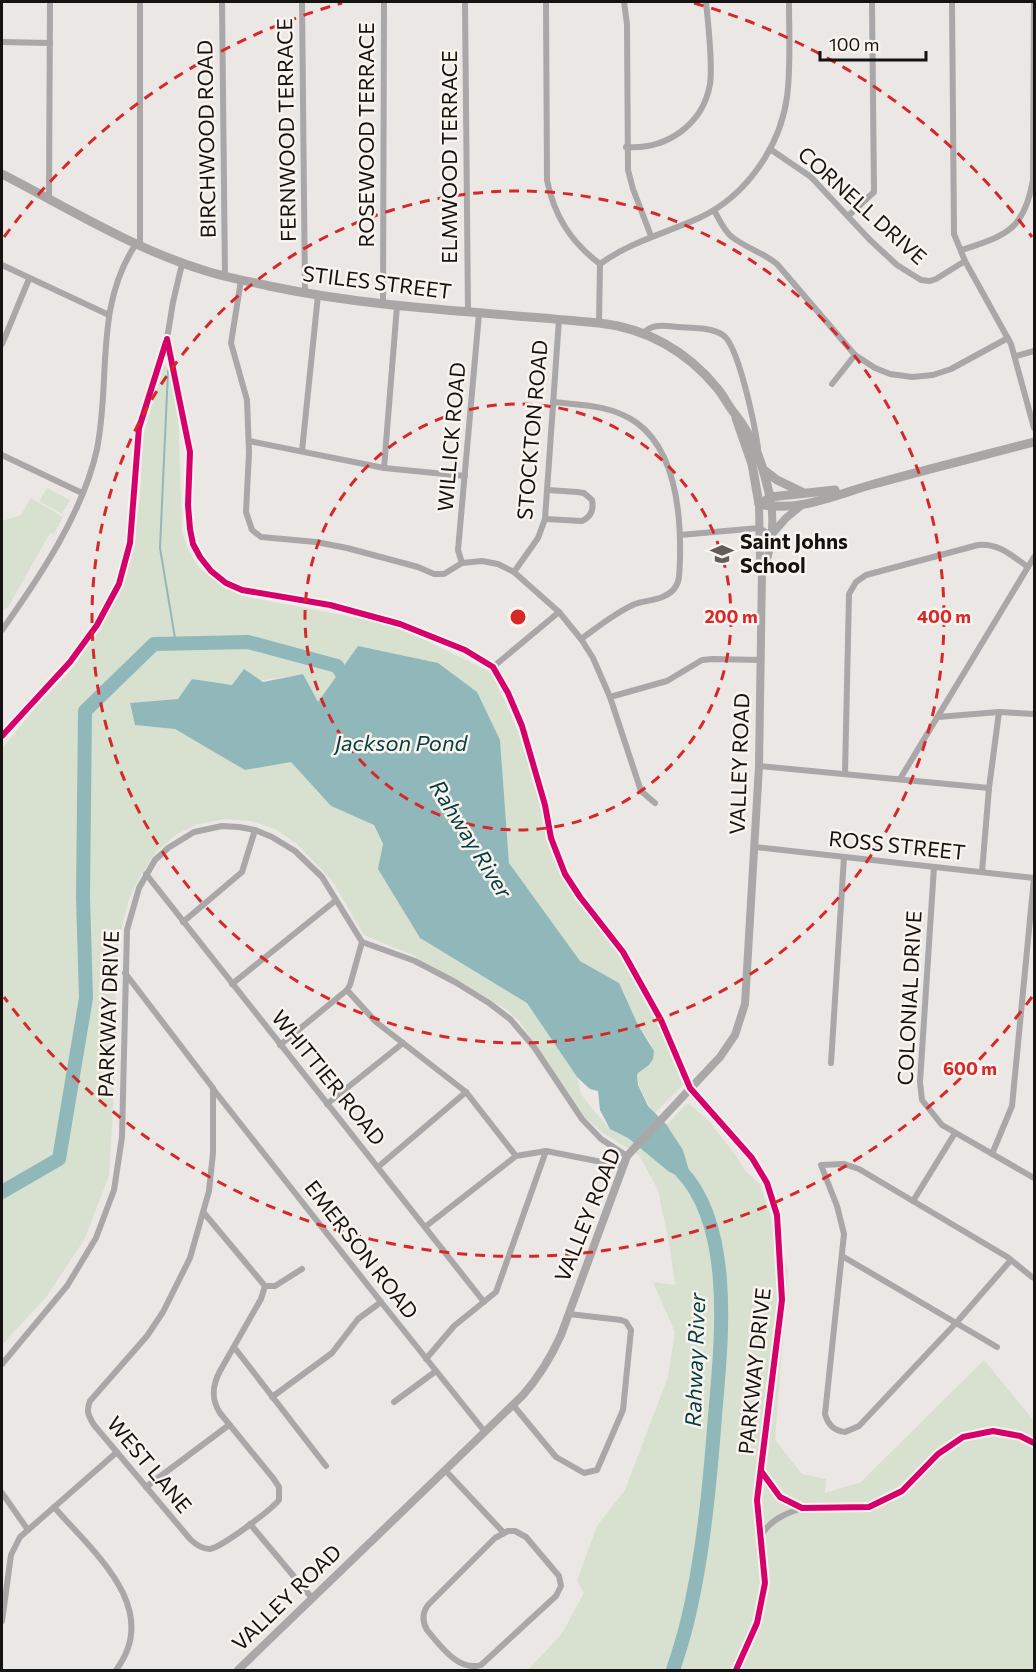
<svg xmlns="http://www.w3.org/2000/svg" width="1036" height="1672" viewBox="0 0 1036 1672" font-family="Commissioner,sans-serif">
<style>
.green{fill:#d8e0cf}
.water{fill:#90b8ba}
.lines{fill:none;stroke-linecap:round;stroke-linejoin:round}
.stream{stroke:#90b8ba;stroke-width:2}
.river{stroke:#90b8ba;stroke-width:14}
.minor{stroke:#a9a7a7;stroke-width:6}
.tertiary{stroke:#a9a7a7;stroke-width:8}
.secondary{stroke:#a9a6a5;stroke-width:9}
.cycleway-casing{stroke:#faf3ee;stroke-width:10}
.cycleway{stroke:#d6006c;stroke-width:6}
.ring{fill:none;stroke:#d62828;stroke-width:3;stroke-dasharray:10 8}
.labels{text-anchor:middle;stroke-width:5;stroke-linejoin:round;paint-order:stroke}
.street-label{font-size:21px;fill:#151311;stroke:#faf3ee}
.poi-label{font-size:21px;font-weight:bold;fill:#151311;stroke:#faf3ee;text-anchor:start}
.water-label{font-size:22px;font-style:italic;fill:#023d41;stroke:#faf3ee}
.centre{fill:#d62828;stroke:#faf3ee;stroke-width:3}
.ring-label{font-size:18px;text-anchor:middle;font-weight:bold;fill:#d62828;stroke:#faf3ee;stroke-width:5;stroke-linejoin:round;paint-order:stroke}
</style>
<rect width="100%" height="100%" fill="#eae7e4"/>
<g class="green">
<path d="M 164,365 L 171,370 L 178,411 L 182,532 L 189,552 L 200,569 L 226,588 L 242,596 L 394,625 L 492,673 L 515,724 L 541,799 L 550,847 L 565,883 L 641,983 L 686,1082 L 655,1113 C 650,1107 634,1081 638,1074 C 639,1070 646,1067 649,1065 L 651,1043 L 638,1025 L 619,983 L 580,961 L 509,863 L 500,740 L 358,646 L 318,703 L 303,674 L 232,685 L 192,679 L 178,699 L 130,703 L 135,725 L 175,729 L 245,769 L 291,762 L 331,806 L 374,825 L 420,938 L 527,1003 L 577,1077 L 581,1094 L 593,1110 L 610,1129 L 628,1138 L 642,1150 L 688,1103 L 708,1120 L 737,1157 L 745,1171 L 760,1184 L 788,1270 L 775,1440 L 802,1474 L 826,1479 L 825,1493 L 861,1482 L 984,1360 L 1034,1421 L 1034,1670 L 528,1670 L 561,1635 L 584,1593 L 577,1581 L 597,1526 L 625,1490 L 668,1377 L 675,1332 L 653,1282 L 675,1285 L 670,1248 L 658,1190 L 640,1156 L 603,1133 L 586,1118 L 520,1022 L 506,1009 L 413,955 L 364,935 L 333,882 L 297,844 L 275,829 L 251,821 L 226,819 L 198,824 L 177,834 L 158,850 L 141,875 L 129,899 L 119,938 L 115,986 L 117,1037 L 109,1176 L 84,1240 L 47,1296 L 2,1345 L 2,749 L 39,703 L 70,671 L 94,636 L 114,602 L 129,558 L 140,496 L 144,432 Z"/>
<polygon points="47,488 70,500 62,514 39,501"/>
<polygon points="31,498 63,517 54,534 50,533 8,607 3,610 2,609 2,521 21,515"/>
</g>
<polygon class="water" points="358,646 438,663 477,692 500,740 509,863 580,961 619,983 638,1025 654,1051 653,1059 649,1065 638,1073 637,1076 638,1085 648,1106 666,1124 683,1150 693,1184 668,1171 628,1138 610,1129 600,1110 598,1091 590,1089 577,1077 527,1003 420,938 378,869 383,844 374,825 331,806 291,762 245,770 175,729 135,725 130,703 178,699 192,679 232,685 244,669 263,682 303,674 318,702"/>
<g class="lines">
<polyline class="stream" points="168,371 160,548 176,644"/>
<g class="river">
<polyline points="2,1192 59,1159 86,998 83,897 85,711 154,644 248,642 337,666 350,686"/>
<path d="M 673,1670 C 678,1655 683,1639 687,1623 C 703,1558 710,1482 715,1416 C 721,1344 735,1228 681,1171"/>
</g>
<g class="minor">
<polyline points="222,2 225,276"/>
<polyline points="302,2 305,293"/>
<polyline points="465,2 468,313"/>
<path d="M 546,2 L 547,180 C 554,216 571,242 600,264"/>
<polyline points="624,2 627,24 628,170 633,189 651,236"/>
<polyline points="952,2 954,234 965,261 1011,344 1034,428"/>
<polyline points="2,42 50,43"/>
<path d="M 626,147 C 666,150 703,125 710,84 C 713,64 708,23 706,2"/>
<polyline points="770,149 811,177 870,240 897,265 921,280 930,281 936,279 965,261"/>
<polyline points="49,198 50,2"/>
<path d="M 714,210 C 719,219 724,231 732,237 C 746,248 764,253 777,264 L 855,355 L 875,368 L 890,374 L 912,377 L 933,375 L 951,369 L 1008,338"/>
<polyline points="848,216 874,192 872,2"/>
<polyline points="140,246 140,2"/>
<path d="M 962,250 C 1006,235 1024,231 1033,180 L 1034,2"/>
<polyline points="182,264 173,302 167,339 190,452 188,505 190,529 193,544 200,557 211,571 226,583 242,590 330,605 400,624 465,650 493,667 508,693 522,726 545,805 551,838 565,874 580,897 623,952 661,1020 690,1088 752,1158 767,1183 777,1215 782,1300 757,1500 765,1583 757,1623 736,1670"/>
<path d="M 600,264 C 630,242 666,233 699,218 C 745,197 780,148 787,97 C 791,66 789,33 789,2"/>
<polyline points="2,265 109,315"/>
<polyline points="241,280 231,343 247,400 249,453 246,512 252,530 261,537 316,542 347,548 418,567 434,574 444,574 462,563 482,561 498,564 514,572 559,612 581,639 593,658 610,697 641,791 655,803"/>
<polyline points="383,305 384,2"/>
<polyline points="599,323 600,264"/>
<path d="M 644,333 C 652,323 666,326 678,327 C 692,328 711,327 723,335 C 739,346 755,427 758,448"/>
<polyline points="2,344 29,279"/>
<polyline points="1016,356 1034,351"/>
<polyline points="832,384 855,355"/>
<path d="M 553,402 C 582,405 612,405 637,423 C 676,452 681,514 680,559 C 679,569 681,581 674,589 C 665,600 647,600 635,604 C 616,612 598,627 581,639"/>
<polyline points="249,441 384,468 465,476"/>
<polyline points="302,451 318,295"/>
<polyline points="2,455 82,493"/>
<polyline points="384,468 397,306"/>
<path d="M 545,519 L 582,521 C 591,517 594,510 592,500 L 584,493 L 577,492 L 548,490"/>
<polyline points="680,535 759,528 771,535"/>
<polyline points="462,563 458,550 479,314"/>
<polyline points="514,572 538,538 545,519 559,319"/>
<path d="M 2,630 C 39,578 83,513 97,449 C 111,380 94,306 136,244"/>
<polyline points="493,667 559,612"/>
<polyline points="610,697 667,681 702,660 713,659 760,660"/>
<polyline points="938,717 999,712 1034,714"/>
<path d="M 2,736 C 44,687 92,645 119,585 C 138,541 131,492 137,445 C 141,409 156,375 167,340"/>
<polyline points="759,766 989,788"/>
<path d="M 845,774 L 849,594 L 856,582 L 866,575 L 978,545 C 999,543 1012,556 1028,567"/>
<polyline points="900,779 1034,557"/>
<polyline points="755,847 1034,878"/>
<polyline points="934,867 920,1082 922,1100 942,1125 1034,1178"/>
<polyline points="982,872 989,788 999,712"/>
<polyline points="146,874 484,1302"/>
<polyline points="183,922 242,872 255,830"/>
<polyline points="362,942 350,985 347,990 376,1022 466,1092 516,1156 546,1151 622,1166"/>
<path d="M 125,973 L 213,1088 L 213,1153 L 209,1191 L 190,1258 L 163,1312 L 147,1336 L 90,1401 C 86,1411 88,1415 94,1425 L 190,1539 C 196,1545 202,1549 210,1549 C 222,1547 271,1510 279,1500 L 279,1487 L 273,1478 L 220,1413 C 211,1399 212,1386 220,1371 L 261,1299 L 265,1286"/>
<polyline points="232,984 335,901"/>
<polyline points="280,1045 347,990"/>
<polyline points="831,1063 844,857"/>
<polyline points="213,1089 381,1302 485,1432"/>
<polyline points="327,1104 403,1043"/>
<polyline points="992,1154 1012,1106 1034,878"/>
<polyline points="378,1167 466,1092"/>
<polyline points="913,1201 955,1133"/>
<polyline points="204,1213 265,1286"/>
<polyline points="425,1227 516,1156"/>
<polyline points="842,1256 997,1347"/>
<path d="M 1011,1260 L 957,1322 L 859,1426 L 845,1432 C 834,1431 828,1425 825,1414 L 844,1234 L 837,1206 L 821,1165 L 844,1164 L 859,1169 L 1009,1258 L 1011,1260 L 1032,1277 L 1034,1278"/>
<polyline points="265,1286 275,1286 302,1269"/>
<polyline points="234,1347 326,1466"/>
<polyline points="426,1359 454,1326 496,1292 546,1151"/>
<polyline points="2,1364 67,1286 96,1238 114,1190 122,1137 127,930 139,888 155,860 168,848 194,832 222,826 239,827 255,830 272,837 295,851 322,877 362,942 415,961 455,982 489,1003 510,1019 534,1047 582,1119 601,1139 627,1156"/>
<polyline points="272,1397 332,1353 358,1319 381,1302"/>
<polyline points="394,1402 436,1371"/>
<polyline points="513,1405 556,1457 584,1473 597,1470 623,1410 631,1330 626,1322 621,1320 569,1314"/>
<polyline points="445,1470 503,1532"/>
<polyline points="761,1471 780,1497 802,1508 869,1507 902,1491 938,1454 963,1437 993,1431 1020,1436 1034,1443"/>
<polyline points="146,1487 229,1425"/>
<polyline points="2,1493 28,1530"/>
<path d="M 54,1507 C 92,1551 163,1608 116,1670"/>
<polyline points="250,1524 312,1598"/>
<path d="M 508,1531 L 515,1531 L 526,1537 L 559,1576 L 561,1586 L 556,1596 L 481,1665 C 458,1672 440,1645 427,1630 C 422,1621 422,1613 428,1605 L 495,1538 Z"/>
<path d="M 760,1537 C 770,1520 784,1514 802,1508"/>
<polyline points="2,1621 11,1555 20,1537 117,1452"/>
</g>
<g class="tertiary">
<polyline points="771,535 786,518 802,505"/>
<path d="M 762,571 C 772,552 774,524 771,502"/>
<path d="M 238,1670 L 523,1395 C 539,1377 551,1357 561,1335 L 627,1156 L 720,1057 L 735,1035 L 745,1004 L 759,766 L 762,571 L 760,560 L 759,504"/>
</g>
<g class="secondary">
<path d="M 2,174 C 68,208 132,248 203,270 C 224,277 247,281 269,286 C 378,309 489,312 599,323 C 646,328 687,351 717,388 C 724,396 728,406 735,414 C 755,439 763,466 770,497"/>
<polyline points="736,418 752,464 759,504"/>
<polyline points="764,470 777,480 802,492"/>
<polyline points="766,500 770,497 835,490"/>
<path d="M 759,504 C 799,513 837,494 874,484 C 928,469 981,456 1034,442"/>
</g>
<g class="cycleway-casing">
<g id="cycleway">
<polyline points="167,339 190,452 188,505 190,529 193,544 200,557 211,571 226,583 242,590 330,605 400,624 465,650 493,667 508,693 522,726 545,805 551,838 565,874 580,897 623,952 661,1020 690,1088 752,1158 767,1183 777,1215 782,1300 757,1500 765,1583 757,1623 736,1670"/>
<polyline points="2,736 70,662 97,625 119,584 130,543 139,428 166,342"/>
<polyline points="761,1471 780,1497 802,1508 869,1507 902,1491 938,1454 963,1437 993,1431 1020,1436 1034,1443"/>
</g>
</g>
<use href="#cycleway" class="cycleway"/>
</g>
<g class="ring">
<circle cx="518" cy="617" r="213"/>
<circle cx="518" cy="617" r="426"/>
<path d="M1032 997A639 639 0 0 1 4 997M4 237A639 639 0 0 1 342 3M694 3A639 639 0 0 1 1032 237"/>
</g>
<defs>
<g id="school-bare" transform="scale(1.8)"><path d="M0-5L7-2L0 1L-7-2ZM-4 1L0 2.5L4 1V4Q0 6-4 4Z" fill="#605d5b" stroke="#faf3ee" stroke-width="2.5" paint-order="stroke"/></g>
</defs>
<g fill-rule="evenodd">
<use href="#school-bare" x="722" y="554"/>
</g>
<g class="labels">
<g class="street-label">
<text transform="translate(287 130) rotate(-91)" y="7">FERNWOOD TERRACE</text>
<text transform="translate(367 135) rotate(-90)" y="7">ROSEWOOD TERRACE</text>
<text transform="translate(207 139) rotate(-91)" y="7">BIRCHWOOD ROAD</text>
<text transform="translate(450 157) rotate(-90)" y="7">ELMWOOD TERRACE</text>
<text transform="translate(862 206) rotate(42)" y="7">CORNELL DRIVE</text>
<text transform="translate(377 283) rotate(7)" y="7">STILES STREET</text>
<text transform="translate(533 430) rotate(-85)" y="7">STOCKTON ROAD</text>
<text transform="translate(452 437) rotate(-85)" y="7">WILLICK ROAD</text>
<text transform="translate(740 764) rotate(-88)" y="7">VALLEY ROAD</text>
<text transform="translate(897 846) rotate(6)" y="7">ROSS STREET</text>
<text transform="translate(910 998) rotate(-87)" y="7">COLONIAL DRIVE</text>
<text transform="translate(109 1014) rotate(-88)" y="7">PARKWAY DRIVE</text>
<text transform="translate(328 1078) rotate(51)" y="7">WHITTIER ROAD</text>
<text transform="translate(588 1215) rotate(-68)" y="7">VALLEY ROAD</text>
<text transform="translate(361 1250) rotate(52)" y="7">EMERSON ROAD</text>
<text transform="translate(755 1371) rotate(-84)" y="7">PARKWAY DRIVE</text>
<text transform="translate(149 1465) rotate(50)" y="7">WEST LANE</text>
<text transform="translate(287 1598) rotate(-44)" y="7">VALLEY ROAD</text>
</g>
<g class="poi-label">
<text x="740" y="549">Saint Johns<tspan x="740" dy="24">School</tspan></text>
</g>
<g class="water-label">
<text x="401" y="751">Jackson Pond</text>
<text transform="translate(471 839) rotate(58)" y="8">Rahway River</text>
<text transform="translate(695 1360) rotate(-88)" y="8">Rahway River</text>
</g>
</g>
<circle cx="518" cy="617" r="9" class="centre"/>
<g class="ring-label">
<text x="731" y="623">200 m</text>
<text x="944" y="623">400 m</text>
<text x="970" y="1075">600 m</text>
</g>
<rect width="1036" height="1672" fill="none" stroke="#151311" stroke-width="6"/>
<path d="M820 51v9h106v-9" fill="none" stroke="#151311" stroke-width="3"/>
<text x="829" y="51" font-size="18" fill="#151311" stroke="#faf3ee" stroke-width="4.5" paint-order="stroke">100 m</text>
</svg>
